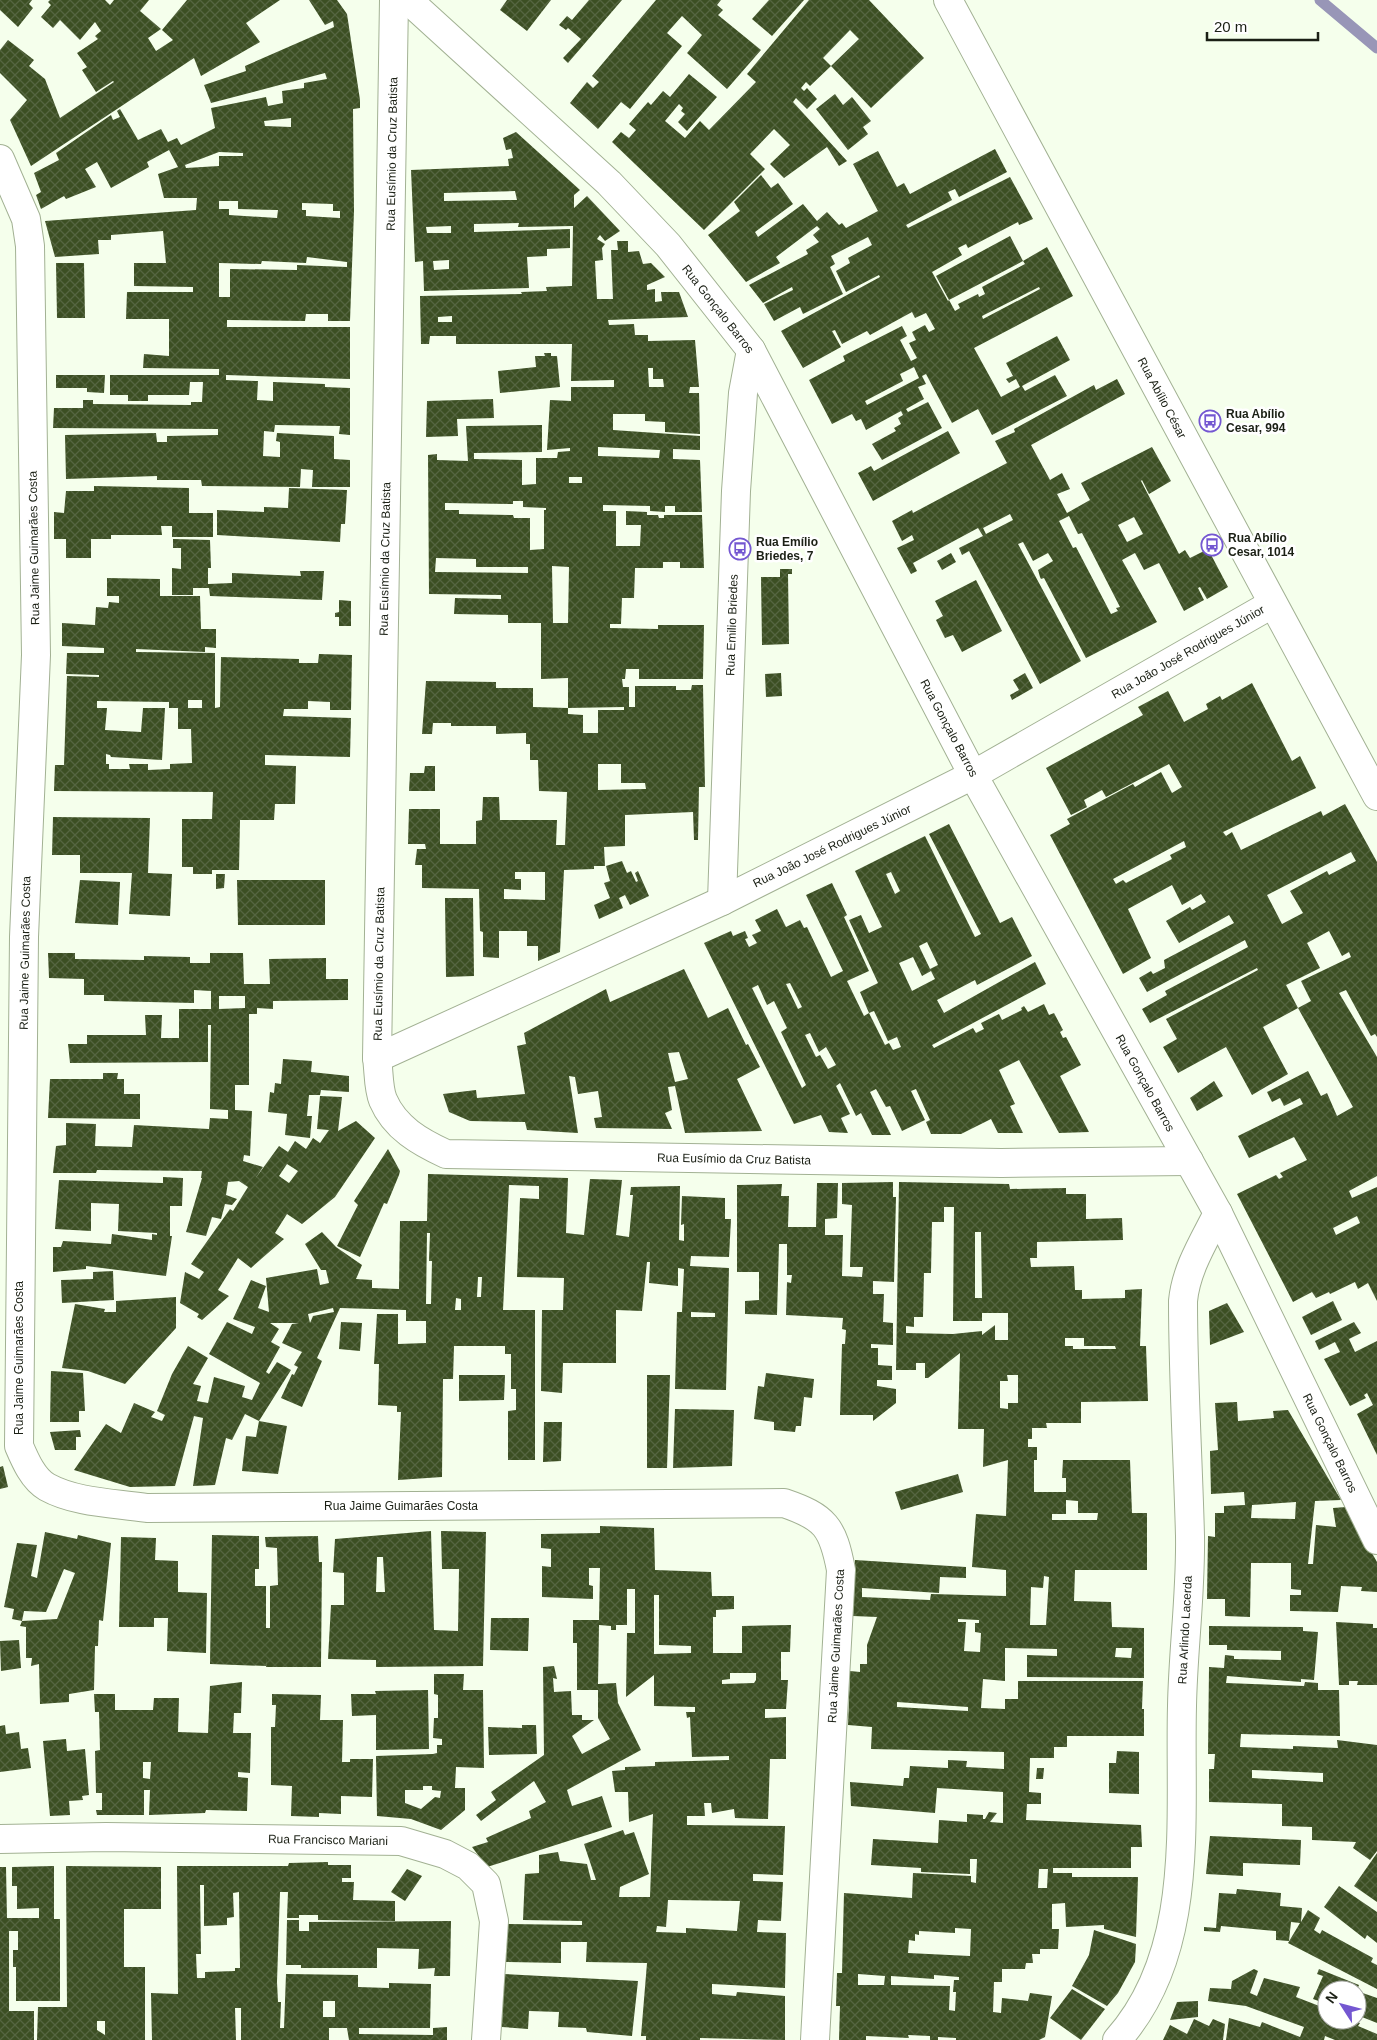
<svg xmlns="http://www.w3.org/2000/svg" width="1377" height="2040" viewBox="0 0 1377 2040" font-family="Arial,sans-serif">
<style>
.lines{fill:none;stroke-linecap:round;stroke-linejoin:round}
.stream{stroke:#9896b7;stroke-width:11}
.building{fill:url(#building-cross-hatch);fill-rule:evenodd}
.street-casing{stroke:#a2b193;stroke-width:30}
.secondary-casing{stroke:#a2b193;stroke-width:30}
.street{stroke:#fff;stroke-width:28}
.secondary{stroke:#fff;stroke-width:28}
.labels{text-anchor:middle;stroke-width:5;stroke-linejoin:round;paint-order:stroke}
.street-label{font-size:12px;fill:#1b2015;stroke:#fff}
.poi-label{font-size:12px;font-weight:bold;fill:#1b2015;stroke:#fff;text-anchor:start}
</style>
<defs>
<pattern id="building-cross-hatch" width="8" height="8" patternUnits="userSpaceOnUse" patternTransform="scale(1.25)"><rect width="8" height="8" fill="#3c4f23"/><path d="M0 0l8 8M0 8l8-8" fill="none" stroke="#556541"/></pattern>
</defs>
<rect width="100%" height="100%" fill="#f5ffec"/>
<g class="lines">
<polyline class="stream" points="1320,0 1377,48"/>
</g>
<g class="building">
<polygon points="0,0 32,0 29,4 33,8 18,27 0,10"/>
<polygon points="50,0 105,0 110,5 114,0 149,0 140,11 161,29 148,38 156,51 173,40 162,30 187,0 280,0 246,23 260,42 201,76 194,58 31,166 10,120 27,100 0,73 0,50 8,40 34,60 29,66 45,79 60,118 114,82 113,81 96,92 82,70 87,67 77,53 98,39 95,36 101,31 95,22 80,40 60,20 53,28 41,17 51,5 48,2"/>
<path d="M 309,0 L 337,0 L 347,14 L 360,100 L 360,108 L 353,109 L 354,211 L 350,321 L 328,321 L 328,314 L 306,314 L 305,321 L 227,320 L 227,327 L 350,327 L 350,379 L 226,375 L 226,380 L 258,381 L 257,400 L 273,401 L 273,382 L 325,384 L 325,387 L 350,388 L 350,435 L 339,434 L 340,426 L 275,425 L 274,432 L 264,431 L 263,456 L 280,457 L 280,442 L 276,441 L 277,433 L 334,436 L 334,459 L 350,460 L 350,487 L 312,487 L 313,470 L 301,469 L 300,487 L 202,486 L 201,480 L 157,480 L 157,476 L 66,479 L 65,435 L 156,433 L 157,442 L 167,442 L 167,436 L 218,435 L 218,429 L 53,428 L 54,408 L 83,408 L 83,400 L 93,400 L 93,404 L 191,405 L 191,402 L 202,402 L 203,382 L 190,382 L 189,395 L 148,395 L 148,401 L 128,401 L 128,395 L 110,395 L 110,375 L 219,375 L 219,369 L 143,368 L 144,354 L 169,356 L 169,319 L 126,319 L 127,292 L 193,292 L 193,287 L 134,286 L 134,263 L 166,263 L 163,231 L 111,235 L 111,240 L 98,240 L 99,254 L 55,257 L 45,221 L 196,210 L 197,198 L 164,198 L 158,174 L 178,167 L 169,150 L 147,162 L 149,167 L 111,188 L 97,162 L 85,169 L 96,187 L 66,199 L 64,196 L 41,209 L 36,195 L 41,192 L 34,173 L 59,160 L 56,153 L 111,115 L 113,120 L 120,117 L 117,111 L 120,109 L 138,140 L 161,129 L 168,142 L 177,138 L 181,145 L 215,128 L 211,108 L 266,97 L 268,106 L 283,103 L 282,91 L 304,88 L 304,83 L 327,79 L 325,73 L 211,103 L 204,85 L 246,71 L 245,66 L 334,27 L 333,21 L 325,25 ZM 291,118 L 291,127 L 265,126 L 264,121 ZM 219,152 L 243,153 L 243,156 L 219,156 L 219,166 L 186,168 L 185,165 ZM 219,201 L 238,201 L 238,209 L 278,210 L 277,218 L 229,215 L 229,209 L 219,209 ZM 302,203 L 333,204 L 333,211 L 340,211 L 340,218 L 306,216 L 306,210 L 302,210 ZM 307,257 L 347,262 L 347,267 L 297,265 L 297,270 L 230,269 L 230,297 L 219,297 L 219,263 L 261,264 L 262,261 L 306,263 Z"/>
<polygon points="507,0 551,0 527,31 500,10"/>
<polygon points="589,0 622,0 568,63 563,58 581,39 568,28 566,30 559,25 567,16 572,20"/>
<polygon points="656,0 721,0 717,5 723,10 718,15 761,50 727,89 687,53 702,35 682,16 667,33 682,46 630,109 621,102 598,129 570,103 587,82 593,88 599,82 592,76"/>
<polygon points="769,0 804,0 772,36 752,19"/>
<polygon points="809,0 869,0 924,58 871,108 831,66 859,39 850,30 823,58 831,66 810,86 806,82 801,88 804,91 807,88 817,99 807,109 796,98 793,102 847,161 839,166 827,147 784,178 770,164 790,145 774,129 750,154 765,169 704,230 612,142 621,132 629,138 636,130 629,124 648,102 651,105 663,91 670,97 689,74 717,97 687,131 678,122 685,114 681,111 683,108 679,104 665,121 685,138 700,121 709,130 756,82 747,74"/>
<polygon points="835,94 843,105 852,97 871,121 863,127 868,134 848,150 816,109"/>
<path d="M 516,132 L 580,190 L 574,195 L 574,208 L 587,196 L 620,231 L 605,241 L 600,235 L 597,239 L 605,244 L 602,248 L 603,260 L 595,261 L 597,299 L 613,299 L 611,250 L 618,250 L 617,241 L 628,241 L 628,252 L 639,251 L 643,264 L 651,263 L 665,277 L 647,285 L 647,290 L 655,289 L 655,302 L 662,301 L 661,292 L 679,292 L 688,317 L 608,320 L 609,325 L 634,324 L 635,335 L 648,335 L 648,341 L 695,340 L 699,387 L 690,387 L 689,393 L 699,393 L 700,434 L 665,432 L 665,422 L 645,421 L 645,414 L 613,414 L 613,430 L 700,436 L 700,450 L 673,449 L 673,459 L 700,460 L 702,512 L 675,512 L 675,506 L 665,506 L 665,512 L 650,511 L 650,506 L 603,505 L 603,511 L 616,511 L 616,546 L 640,546 L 641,525 L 626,525 L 626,511 L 647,512 L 647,515 L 658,515 L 659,518 L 664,518 L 664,515 L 702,515 L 704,568 L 680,568 L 680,562 L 663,562 L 663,568 L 635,568 L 634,598 L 622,598 L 621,624 L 610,624 L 610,628 L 658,629 L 658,625 L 704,625 L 703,679 L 639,679 L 639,669 L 626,669 L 625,679 L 622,679 L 623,687 L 629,687 L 629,707 L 635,707 L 635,686 L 676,686 L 676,690 L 691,690 L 692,685 L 703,685 L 705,787 L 699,787 L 698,840 L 694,840 L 693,812 L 625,815 L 625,846 L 604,847 L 605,866 L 594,866 L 594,869 L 564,870 L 560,952 L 538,961 L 538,946 L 527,946 L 527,931 L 499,931 L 499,958 L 483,957 L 483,932 L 480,931 L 479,889 L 422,888 L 422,865 L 415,865 L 417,849 L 426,849 L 425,844 L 408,844 L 409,809 L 440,809 L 440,844 L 476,844 L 476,821 L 482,820 L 483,797 L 499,797 L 500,820 L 557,820 L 556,845 L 565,845 L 567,792 L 539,791 L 538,760 L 530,760 L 530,744 L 526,744 L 526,733 L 496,734 L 496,726 L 451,726 L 451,723 L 433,723 L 432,734 L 422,734 L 426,681 L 496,682 L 496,688 L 533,688 L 533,707 L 568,708 L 568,678 L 541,679 L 541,623 L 508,623 L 508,615 L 454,614 L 455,598 L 501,599 L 501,595 L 429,594 L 428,455 L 437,454 L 437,460 L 468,461 L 466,426 L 542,425 L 542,452 L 474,453 L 474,459 L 522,460 L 522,485 L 536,484 L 536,458 L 557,458 L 558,452 L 570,451 L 570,448 L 547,450 L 550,400 L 571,401 L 571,387 L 614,387 L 614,380 L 571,381 L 572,344 L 456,344 L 456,336 L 430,336 L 429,344 L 421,344 L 420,296 L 522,294 L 521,292 L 547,291 L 546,287 L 572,286 L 573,226 L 518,227 L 519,223 L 474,224 L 474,232 L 570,229 L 570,248 L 547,249 L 547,256 L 527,257 L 529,288 L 424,291 L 423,261 L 415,262 L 411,170 L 509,166 L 508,159 L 513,158 L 511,149 L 506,150 L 503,138 ZM 515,191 L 517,200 L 444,201 L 444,193 ZM 451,226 L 451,233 L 427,233 L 426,227 ZM 449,260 L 449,269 L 434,270 L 433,261 ZM 452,316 L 452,322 L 438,322 L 438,317 ZM 648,368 L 653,368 L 653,379 L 663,379 L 664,387 L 649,387 ZM 598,447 L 660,450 L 659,458 L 598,456 ZM 569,477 L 582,477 L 582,483 L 569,483 ZM 513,501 L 523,501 L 523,507 L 546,508 L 546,510 L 544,510 L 544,549 L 530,550 L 530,518 L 514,518 L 513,515 L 459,514 L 459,510 L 445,510 L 445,503 L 513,504 ZM 436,558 L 476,559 L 476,567 L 528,567 L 528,573 L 435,572 ZM 552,566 L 569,567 L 568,623 L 553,623 ZM 624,707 L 624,710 L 598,710 L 598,733 L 583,733 L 583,715 L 568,714 L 568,708 ZM 598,764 L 621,764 L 621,783 L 645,783 L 646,789 L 598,790 ZM 515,872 L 545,872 L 545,900 L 504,899 L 504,889 L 521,890 L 521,879 L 515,879 Z"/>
<path d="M 995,149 L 1007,172 L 959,197 L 955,189 L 948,192 L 952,200 L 906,225 L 908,228 L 1010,177 L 1033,219 L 1019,225 L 1018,222 L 968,248 L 966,244 L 958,248 L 962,255 L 932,272 L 948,301 L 949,300 L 936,276 L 1010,236 L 1023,261 L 949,300 L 955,311 L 960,308 L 958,304 L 978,294 L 979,297 L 985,294 L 982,287 L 1025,264 L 1023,261 L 1047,247 L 1073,296 L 974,348 L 1001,397 L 1020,387 L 1016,379 L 1009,383 L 1006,379 L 1013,376 L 1006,363 L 1057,336 L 1070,360 L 1022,386 L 1025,391 L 1055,375 L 1067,396 L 992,435 L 978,409 L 952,423 L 926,374 L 922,376 L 926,384 L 918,387 L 924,399 L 906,409 L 908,412 L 928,402 L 942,428 L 882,460 L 872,444 L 896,431 L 894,428 L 901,424 L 898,418 L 903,415 L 901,411 L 866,430 L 861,419 L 856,421 L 852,414 L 832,424 L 809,380 L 845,361 L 843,356 L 902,326 L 907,336 L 900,340 L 911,361 L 917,358 L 909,343 L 916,340 L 912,332 L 925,325 L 929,332 L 935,329 L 926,313 L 915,318 L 912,312 L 870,335 L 867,331 L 842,344 L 835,330 L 832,331 L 841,347 L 803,368 L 781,331 L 880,277 L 879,275 L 846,292 L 836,271 L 850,263 L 848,258 L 872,245 L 868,237 L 831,256 L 835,264 L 830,267 L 843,294 L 803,314 L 800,307 L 774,321 L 764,304 L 793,290 L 792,287 L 763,303 L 749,285 L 808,254 L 806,250 L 819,242 L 813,235 L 820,229 L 817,226 L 776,257 L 780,263 L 746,282 L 708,235 L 740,211 L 734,202 L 761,175 L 771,188 L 778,183 L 793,204 L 755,232 L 758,237 L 803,204 L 817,221 L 827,212 L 839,225 L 842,223 L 846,228 L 878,211 L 853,164 L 878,151 L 897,187 L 904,183 L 910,194 ZM 1039,287 L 1040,289 L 983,319 L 982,316 ZM 914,367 L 919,378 L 867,405 L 865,401 L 903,381 L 900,374 Z"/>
<polygon points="56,263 84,263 85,318 57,318"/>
<polygon points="544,353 551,353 551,356 557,356 560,387 500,393 498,371 536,367 535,356 545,356"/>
<polygon points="56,375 105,375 104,393 87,392 87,388 56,388"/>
<path d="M 1117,379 L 1125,394 L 1031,445 L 1050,480 L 1062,473 L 1070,489 L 1057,494 L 1067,513 L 1090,500 L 1081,483 L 1152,447 L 1171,481 L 1149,494 L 1142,480 L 1141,481 L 1179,554 L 1185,550 L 1190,558 L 1208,549 L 1228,587 L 1207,599 L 1200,587 L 1198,588 L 1204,600 L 1184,611 L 1159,563 L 1144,570 L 1135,553 L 1122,560 L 1157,622 L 1086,658 L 1044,578 L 1041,579 L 1040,577 L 1038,570 L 1053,561 L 1048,553 L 1033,561 L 1023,542 L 1018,544 L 1081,661 L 1040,684 L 969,551 L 962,555 L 959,548 L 983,536 L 978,528 L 913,563 L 917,571 L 911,574 L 897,548 L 914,540 L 912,535 L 902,541 L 892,521 L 912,510 L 913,513 L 1007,463 L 995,441 L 1015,432 L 1014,429 L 1094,385 L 1096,390 ZM 1010,514 L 1013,520 L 986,534 L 983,528 ZM 1069,516 L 1078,534 L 1082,533 L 1120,607 L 1116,608 L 1118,611 L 1111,614 L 1076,547 L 1073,548 L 1059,521 ZM 1134,517 L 1143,534 L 1127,542 L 1118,525 Z"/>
<polygon points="493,399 494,418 457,419 458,436 426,437 427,401"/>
<polygon points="948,431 960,453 873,501 858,473 871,466 874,471"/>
<polygon points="94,486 189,488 189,513 213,513 213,537 172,537 172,526 161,526 162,535 111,535 111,539 91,539 91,558 66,558 66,539 54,539 54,512 64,513 66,491 94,491"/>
<polygon points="289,488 347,490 345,524 341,524 340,542 217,535 217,510 264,512 264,507 288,508"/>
<polygon points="173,539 210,540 211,568 208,568 208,584 232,583 232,573 301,576 300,571 324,571 322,600 210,596 209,588 193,588 193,595 172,595 172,568 181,569 181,548 173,548"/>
<polygon points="951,553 956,562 942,570 937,561"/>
<polygon points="780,569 792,569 792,574 788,574 789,644 762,645 761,577 780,577"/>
<path d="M 107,578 L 160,579 L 160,596 L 200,596 L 201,629 L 216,629 L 216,648 L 205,647 L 205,652 L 136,649 L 136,652 L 215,653 L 215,708 L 220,707 L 221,657 L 299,659 L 299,663 L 318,663 L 319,654 L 352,655 L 351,710 L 330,710 L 330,702 L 308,701 L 308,709 L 284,709 L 283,716 L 351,718 L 350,757 L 265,755 L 265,765 L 296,766 L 295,804 L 275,804 L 274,820 L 240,820 L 239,870 L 212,870 L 212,874 L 193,874 L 193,867 L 182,867 L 182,819 L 212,819 L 213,792 L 54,791 L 55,765 L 64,765 L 67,676 L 99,677 L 99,675 L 66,674 L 67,653 L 104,653 L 104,648 L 62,646 L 62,623 L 95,625 L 96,607 L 108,608 L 109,602 L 119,603 L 119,596 L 107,596 ZM 188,700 L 202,700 L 202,708 L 188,708 ZM 97,701 L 169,702 L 169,708 L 178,708 L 178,729 L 191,729 L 192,763 L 170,764 L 170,769 L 148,770 L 148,764 L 129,764 L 130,769 L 109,769 L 109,764 L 106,764 L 106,754 L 110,755 L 111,757 L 162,760 L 165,708 L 143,708 L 141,732 L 105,730 L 107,708 L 97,708 Z"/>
<polygon points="976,580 1002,631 962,652 953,635 945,638 936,620 943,616 935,601"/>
<polygon points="339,600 351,601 351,626 339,626 339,617 335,617 335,613 339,612"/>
<polygon points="781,673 782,696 766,697 765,674"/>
<polygon points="1025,673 1033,688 1012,700 1010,695 1019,690 1013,680"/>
<path d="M 1252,683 L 1292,761 L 1300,756 L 1316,788 L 1223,832 L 1226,836 L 1232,832 L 1241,850 L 1321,811 L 1323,816 L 1345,804 L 1377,862 L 1377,1037 L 1375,1034 L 1371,1036 L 1346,990 L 1339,993 L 1377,1057 L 1377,1176 L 1349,1191 L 1352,1198 L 1377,1187 L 1377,1301 L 1368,1283 L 1358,1289 L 1355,1282 L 1330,1294 L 1329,1292 L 1316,1298 L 1312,1292 L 1293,1302 L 1237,1194 L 1276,1175 L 1279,1179 L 1283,1177 L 1280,1173 L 1307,1160 L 1294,1137 L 1249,1158 L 1238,1136 L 1303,1104 L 1300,1098 L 1284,1106 L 1280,1098 L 1272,1102 L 1267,1092 L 1308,1071 L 1321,1096 L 1327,1093 L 1337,1116 L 1353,1107 L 1298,1008 L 1311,1001 L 1301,981 L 1351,957 L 1349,952 L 1342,956 L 1329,931 L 1307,943 L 1320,968 L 1286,985 L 1298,1008 L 1263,1027 L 1288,1074 L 1252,1095 L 1226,1047 L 1178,1073 L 1163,1047 L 1177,1039 L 1166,1019 L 1258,970 L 1257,968 L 1150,1023 L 1142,1009 L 1167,995 L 1165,991 L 1248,947 L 1245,940 L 1147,992 L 1139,978 L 1151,971 L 1153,974 L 1165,968 L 1164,960 L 1234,923 L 1229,915 L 1179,943 L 1166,921 L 1190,907 L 1192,910 L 1206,902 L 1201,894 L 1182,905 L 1172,885 L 1128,909 L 1151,958 L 1123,974 L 1050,835 L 1070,824 L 1067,819 L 1133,784 L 1135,787 L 1161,772 L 1172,793 L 1182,787 L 1169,764 L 1106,797 L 1102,790 L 1084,800 L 1087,807 L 1071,815 L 1046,768 L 1143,715 L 1138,707 L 1168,691 L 1184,722 L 1208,709 L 1206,704 L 1220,696 L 1222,700 ZM 1184,841 L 1186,847 L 1170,855 L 1172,859 L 1126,883 L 1123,880 L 1116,884 L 1113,879 ZM 1351,852 L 1356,861 L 1329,875 L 1327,871 L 1290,891 L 1303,913 L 1282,924 L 1267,895 ZM 1357,1216 L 1360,1223 L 1336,1235 L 1333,1228 Z"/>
<polygon points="425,766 435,766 435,791 409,791 410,773 424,773"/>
<polygon points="53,817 150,818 148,873 172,874 170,916 129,914 132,873 80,873 80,855 52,855"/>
<path d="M 949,824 L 1000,923 L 1012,917 L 1032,956 L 977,985 L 975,980 L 937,1000 L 944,1013 L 1035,962 L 1046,984 L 932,1045 L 934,1048 L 973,1028 L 976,1033 L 984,1029 L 981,1023 L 999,1014 L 1002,1020 L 1022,1010 L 1021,1008 L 1024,1006 L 1028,1012 L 1044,1004 L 1049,1015 L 1054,1013 L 1063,1030 L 1060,1032 L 1063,1038 L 1066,1037 L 1081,1065 L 1060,1076 L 1089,1132 L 1059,1133 L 1019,1060 L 999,1070 L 1015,1104 L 1010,1106 L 1023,1133 L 998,1133 L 991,1119 L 961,1134 L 931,1134 L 926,1122 L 930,1120 L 916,1089 L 911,1091 L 925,1120 L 902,1131 L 890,1106 L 886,1107 L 876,1089 L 870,1092 L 891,1135 L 872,1135 L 861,1113 L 856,1116 L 840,1083 L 836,1086 L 850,1114 L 841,1118 L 848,1133 L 829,1132 L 821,1115 L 794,1124 L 707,949 L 704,943 L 731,931 L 733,936 L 745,931 L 748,938 L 745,939 L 749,947 L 757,943 L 752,935 L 761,931 L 755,920 L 777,909 L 786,927 L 800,920 L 804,928 L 807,927 L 831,977 L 843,971 L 806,895 L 832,883 L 847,915 L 844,917 L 869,971 L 847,981 L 864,1016 L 869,1013 L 860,992 L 878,983 L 849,920 L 861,915 L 869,933 L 882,927 L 855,871 L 925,836 L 975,937 L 981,934 L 929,834 ZM 891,872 L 900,891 L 895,894 L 886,874 ZM 927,942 L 938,965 L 930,969 L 919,946 ZM 913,957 L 922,976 L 931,971 L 935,979 L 912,991 L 899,963 ZM 790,983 L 802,1007 L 798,1009 L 786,984 ZM 758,985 L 767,1005 L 774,1001 L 787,1028 L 781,1032 L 806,1085 L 802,1088 L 752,988 ZM 874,1011 L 888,1041 L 897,1037 L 901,1047 L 893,1050 L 889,1043 L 885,1045 L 869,1013 ZM 810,1033 L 819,1052 L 826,1047 L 836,1065 L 828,1069 L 820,1055 L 816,1057 L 805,1035 Z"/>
<polygon points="622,861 627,873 631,871 636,882 638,881 635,873 638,871 649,896 630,905 625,895 619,898 623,908 599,919 594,905 610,898 604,883 610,881 606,866"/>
<polygon points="216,874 225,874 224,888 216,889"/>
<polygon points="80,880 120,882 118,925 75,923"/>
<polygon points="237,880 325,880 325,925 238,925"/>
<polygon points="445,898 473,898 474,976 446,977"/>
<path d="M 48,953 L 75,953 L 75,959 L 144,960 L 144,956 L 190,957 L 190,963 L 210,963 L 210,953 L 243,953 L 244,984 L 270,984 L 269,959 L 326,958 L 326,979 L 348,979 L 348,1000 L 273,1001 L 273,1009 L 257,1008 L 257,1014 L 249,1014 L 249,1085 L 235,1085 L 235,1110 L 252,1111 L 250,1156 L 244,1155 L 243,1161 L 263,1167 L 255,1179 L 279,1146 L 288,1152 L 295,1141 L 306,1149 L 313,1138 L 320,1143 L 329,1130 L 317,1129 L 320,1096 L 342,1097 L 338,1131 L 356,1121 L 375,1138 L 335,1197 L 302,1224 L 287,1214 L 275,1233 L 284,1239 L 251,1268 L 238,1258 L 218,1290 L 229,1296 L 202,1320 L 197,1317 L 199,1314 L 180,1303 L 185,1272 L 199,1279 L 204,1272 L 191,1264 L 230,1209 L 233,1211 L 248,1187 L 239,1181 L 228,1182 L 226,1195 L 237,1199 L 232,1205 L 225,1204 L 221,1219 L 212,1217 L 206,1236 L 186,1232 L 202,1178 L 201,1178 L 202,1171 L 97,1170 L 96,1173 L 53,1173 L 56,1146 L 66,1145 L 66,1123 L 96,1124 L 95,1146 L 132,1147 L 134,1125 L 209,1129 L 210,1118 L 228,1119 L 228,1110 L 210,1109 L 211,1025 L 208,1025 L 208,1062 L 70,1063 L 68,1044 L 87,1044 L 87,1035 L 146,1035 L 145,1015 L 162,1015 L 161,1038 L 179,1038 L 179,1009 L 211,1009 L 211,991 L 194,990 L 194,1003 L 104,1001 L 104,995 L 84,995 L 84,979 L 49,978 ZM 219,996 L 245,996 L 245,1008 L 219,1009 ZM 287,1164 L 298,1171 L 289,1183 L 279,1176 Z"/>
<path d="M 684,969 L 708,1018 L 728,1008 L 746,1045 L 748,1044 L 760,1067 L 737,1079 L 762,1131 L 685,1133 L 675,1086 L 668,1087 L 672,1110 L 665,1113 L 672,1129 L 596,1128 L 594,1118 L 602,1117 L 598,1091 L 578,1094 L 575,1077 L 569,1076 L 578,1133 L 527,1130 L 525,1122 L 470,1121 L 449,1112 L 443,1094 L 476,1090 L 477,1098 L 525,1094 L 517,1046 L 526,1044 L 524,1033 L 606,989 L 610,1002 ZM 679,1052 L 688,1079 L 675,1082 L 668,1053 Z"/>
<polygon points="283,1059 312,1061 311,1072 349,1076 349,1092 321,1090 320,1095 309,1095 307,1116 312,1116 310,1138 285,1135 287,1114 268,1112 270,1092 274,1093 275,1083 281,1084"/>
<polygon points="103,1073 118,1073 117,1079 124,1079 124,1094 140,1094 140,1119 48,1118 50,1079 103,1079"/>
<polygon points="1214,1081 1223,1096 1197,1111 1190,1098"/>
<polygon points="388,1149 400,1171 399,1175 387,1204 384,1203 360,1257 337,1246 358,1205 354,1201"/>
<path d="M 428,1174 L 568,1178 L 566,1233 L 584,1235 L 590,1179 L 622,1180 L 616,1235 L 629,1237 L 633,1195 L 630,1195 L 631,1187 L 680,1186 L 679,1240 L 684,1241 L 684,1224 L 681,1225 L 682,1196 L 725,1198 L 725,1219 L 731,1219 L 729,1257 L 691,1256 L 690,1266 L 729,1268 L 726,1390 L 675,1389 L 677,1312 L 682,1312 L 684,1269 L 678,1268 L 678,1286 L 649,1283 L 650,1262 L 647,1262 L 642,1311 L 616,1310 L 616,1363 L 563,1363 L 562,1393 L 541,1391 L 542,1310 L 563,1310 L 564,1278 L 517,1277 L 520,1198 L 539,1199 L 539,1186 L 509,1185 L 503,1310 L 535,1310 L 535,1460 L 508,1460 L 508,1411 L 516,1410 L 516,1389 L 511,1389 L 511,1354 L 505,1354 L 505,1346 L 454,1346 L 453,1379 L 443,1379 L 442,1477 L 398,1480 L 401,1412 L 397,1412 L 397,1406 L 378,1405 L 379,1364 L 374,1364 L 377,1314 L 398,1314 L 398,1344 L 426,1343 L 426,1321 L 406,1321 L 406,1310 L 340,1308 L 317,1358 L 322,1361 L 302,1407 L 281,1398 L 292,1374 L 294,1375 L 298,1367 L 294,1365 L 302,1352 L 282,1343 L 292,1324 L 299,1323 L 270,1323 L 279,1329 L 271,1342 L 280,1347 L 266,1372 L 269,1374 L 277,1362 L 291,1370 L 259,1421 L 245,1414 L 232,1440 L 226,1438 L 215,1485 L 193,1486 L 203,1418 L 194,1416 L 175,1486 L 130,1487 L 74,1470 L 106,1424 L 121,1433 L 134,1403 L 155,1412 L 151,1417 L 162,1421 L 165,1415 L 157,1411 L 172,1374 L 188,1346 L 208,1358 L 193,1384 L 201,1386 L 197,1401 L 208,1403 L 214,1377 L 245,1386 L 242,1397 L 252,1400 L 260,1383 L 209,1354 L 227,1322 L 252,1334 L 255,1327 L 233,1319 L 251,1280 L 266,1286 L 258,1308 L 269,1312 L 266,1278 L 317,1269 L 320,1285 L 329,1283 L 326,1270 L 321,1270 L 305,1244 L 322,1232 L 336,1247 L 362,1265 L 356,1279 L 372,1280 L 372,1288 L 399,1289 L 400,1221 L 427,1221 ZM 427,1233 L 430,1233 L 429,1261 L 432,1261 L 431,1304 L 426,1304 ZM 478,1277 L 482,1277 L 481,1297 L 477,1297 ZM 456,1298 L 461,1299 L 461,1310 L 455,1310 ZM 333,1308 L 334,1312 L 313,1316 L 310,1323 L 308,1314 ZM 691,1312 L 715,1313 L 715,1317 L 691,1317 Z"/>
<polygon points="163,1177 183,1178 182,1206 170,1206 170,1236 172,1236 166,1276 86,1266 86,1269 53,1272 53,1247 61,1247 63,1241 111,1244 112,1234 152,1240 152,1234 157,1235 157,1233 118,1231 119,1204 91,1203 91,1231 55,1229 59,1180 163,1183"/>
<polygon points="893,1182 893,1197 896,1197 894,1282 873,1281 873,1294 884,1294 883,1322 893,1323 893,1345 871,1344 871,1348 878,1348 878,1365 892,1366 892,1380 877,1380 877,1386 896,1389 896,1403 873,1421 873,1415 840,1415 842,1344 845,1344 846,1330 842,1329 843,1318 786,1315 787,1282 791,1283 792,1275 787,1275 787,1244 779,1244 777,1315 745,1314 745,1301 759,1300 759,1272 737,1272 737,1185 782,1184 781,1196 789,1196 788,1227 816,1227 817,1183 838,1183 837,1218 825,1219 825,1235 843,1235 842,1276 862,1277 863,1267 850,1267 852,1205 842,1204 842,1183"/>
<path d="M 899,1182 L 1009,1184 L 1010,1189 L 1066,1188 L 1066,1194 L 1086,1194 L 1086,1219 L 1122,1218 L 1123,1240 L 1037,1242 L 1037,1258 L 1030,1258 L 1031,1267 L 1074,1266 L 1075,1290 L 1082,1290 L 1082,1299 L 1125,1298 L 1125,1290 L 1142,1289 L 1140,1346 L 1146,1346 L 1148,1401 L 1081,1402 L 1081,1423 L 1046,1423 L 1047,1428 L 1032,1428 L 1032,1439 L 1028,1439 L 1028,1447 L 1037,1447 L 1037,1460 L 1034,1460 L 1034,1492 L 1066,1492 L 1066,1478 L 1062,1478 L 1063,1460 L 1130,1460 L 1132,1513 L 1147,1513 L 1147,1570 L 1075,1570 L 1074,1601 L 1111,1602 L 1112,1627 L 1144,1628 L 1144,1678 L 1027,1677 L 1027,1655 L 1057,1656 L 1057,1649 L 1005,1648 L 1005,1681 L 983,1679 L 981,1708 L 1005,1709 L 1005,1699 L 1018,1699 L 1018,1681 L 1143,1681 L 1142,1709 L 1144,1709 L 1144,1736 L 1067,1736 L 1067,1747 L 1054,1747 L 1054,1758 L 1030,1758 L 1029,1792 L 1041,1793 L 1041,1804 L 1027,1804 L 1026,1820 L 1141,1825 L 1142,1847 L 1131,1847 L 1131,1868 L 1053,1868 L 1053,1873 L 1072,1873 L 1072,1877 L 1138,1877 L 1136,1937 L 1104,1929 L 1104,1925 L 1066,1927 L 1065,1903 L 1052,1904 L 1052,1929 L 1059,1929 L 1058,1949 L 1040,1949 L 1040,1954 L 1032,1954 L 1033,1963 L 1026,1963 L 1025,1969 L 1002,1969 L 1002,1982 L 994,1982 L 993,2012 L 1001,2013 L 1002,1998 L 1028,2001 L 1030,1993 L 1052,1996 L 1045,2037 L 1039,2040 L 956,2040 L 956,2038 L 938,2037 L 938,2040 L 930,2040 L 930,2036 L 908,2035 L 909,2038 L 866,2036 L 866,2040 L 839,2040 L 840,2006 L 836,2006 L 837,1973 L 842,1973 L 844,1893 L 912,1898 L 913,1873 L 971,1876 L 971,1882 L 976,1883 L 977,1859 L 970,1859 L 970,1874 L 921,1872 L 921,1868 L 871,1865 L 873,1839 L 938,1843 L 939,1820 L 967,1822 L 967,1814 L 983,1815 L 983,1819 L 985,1819 L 989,1812 L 997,1813 L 990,1822 L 1003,1823 L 1003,1792 L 937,1788 L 935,1813 L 851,1806 L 850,1782 L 903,1786 L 904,1778 L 909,1778 L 910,1766 L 948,1768 L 948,1760 L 967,1761 L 966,1767 L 1004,1769 L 1004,1752 L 871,1749 L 872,1727 L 848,1725 L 850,1671 L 860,1672 L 860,1664 L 867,1664 L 867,1645 L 877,1617 L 853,1616 L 855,1560 L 966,1567 L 966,1578 L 940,1577 L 939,1593 L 862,1588 L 862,1597 L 930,1600 L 931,1594 L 1006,1596 L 1006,1570 L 972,1567 L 976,1514 L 1006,1516 L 1008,1460 L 983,1467 L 984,1429 L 958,1429 L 960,1353 L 928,1378 L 925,1378 L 925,1363 L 916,1363 L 916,1370 L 896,1370 ZM 944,1207 L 954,1207 L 953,1321 L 982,1321 L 982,1313 L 1008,1313 L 1008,1340 L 995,1340 L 995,1325 L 982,1335 L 982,1331 L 953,1334 L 906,1333 L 906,1326 L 914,1327 L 914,1317 L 923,1317 L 924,1273 L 931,1273 L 932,1222 L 944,1222 ZM 975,1232 L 981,1232 L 982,1298 L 975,1298 ZM 1065,1338 L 1084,1338 L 1084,1346 L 1115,1346 L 1116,1349 L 1073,1349 L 1073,1346 L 1065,1346 ZM 1007,1375 L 1018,1375 L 1018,1403 L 1008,1403 L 1008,1409 L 1000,1408 L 1000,1381 L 1008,1381 ZM 1066,1500 L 1078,1501 L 1078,1513 L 1098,1513 L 1097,1520 L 1052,1520 L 1052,1514 L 1066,1514 ZM 1044,1576 L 1049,1577 L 1046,1625 L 1030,1625 L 1031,1587 L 1043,1588 ZM 958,1619 L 979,1620 L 979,1623 L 975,1623 L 975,1632 L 981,1633 L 980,1652 L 964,1651 L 966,1622 L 958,1622 ZM 1116,1648 L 1132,1648 L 1131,1658 L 1115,1657 ZM 897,1702 L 968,1707 L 968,1711 L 897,1707 ZM 1039,1869 L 1048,1869 L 1047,1888 L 1038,1888 ZM 955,1928 L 971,1929 L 970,1956 L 908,1953 L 909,1940 L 915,1941 L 915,1934 L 919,1935 L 919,1931 L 955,1933 ZM 858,1974 L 885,1976 L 884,1985 L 858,1985 ZM 934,1975 L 959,1977 L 959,1980 L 954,1980 L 953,1992 L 956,1992 L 955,2011 L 949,2010 L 950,1986 L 891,1985 L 891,1976 L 934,1979 Z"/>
<polygon points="113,1271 114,1300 62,1303 61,1280 93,1279 93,1272"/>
<polygon points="176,1297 176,1328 125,1384 88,1371 62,1368 75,1304 105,1309 104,1312 116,1312 116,1301"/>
<polygon points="1333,1301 1342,1320 1311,1335 1302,1317"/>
<polygon points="1227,1303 1244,1332 1210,1345 1209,1311"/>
<polygon points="341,1322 362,1323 360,1351 339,1349"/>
<polygon points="1354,1322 1361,1333 1349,1339 1355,1352 1377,1341 1377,1455 1357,1414 1373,1405 1367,1393 1364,1395 1366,1398 1350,1406 1324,1359 1340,1352 1335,1342 1319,1350 1315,1341"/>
<polygon points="51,1371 83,1373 85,1411 79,1411 79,1422 50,1422"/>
<polygon points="766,1373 814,1379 812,1398 804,1397 801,1426 796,1426 795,1432 774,1430 774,1422 754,1419 758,1386 764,1387"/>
<polygon points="459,1375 505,1375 504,1400 459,1401"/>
<polygon points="647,1375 670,1375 667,1468 647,1468"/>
<path d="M 1237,1402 L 1238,1421 L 1274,1418 L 1273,1411 L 1288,1410 L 1341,1500 L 1315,1501 L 1308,1564 L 1313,1564 L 1316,1525 L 1336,1527 L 1333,1508 L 1346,1507 L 1377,1562 L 1377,1592 L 1361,1591 L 1362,1587 L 1341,1586 L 1338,1612 L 1290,1611 L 1290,1595 L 1301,1595 L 1301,1590 L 1291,1589 L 1291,1563 L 1251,1563 L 1250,1617 L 1225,1616 L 1225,1599 L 1207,1599 L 1208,1536 L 1215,1537 L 1215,1513 L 1224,1513 L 1224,1506 L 1245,1505 L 1244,1492 L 1211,1494 L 1210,1451 L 1218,1450 L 1215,1403 ZM 1296,1502 L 1295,1519 L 1251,1518 L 1252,1505 Z"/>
<polygon points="675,1409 734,1410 732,1466 673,1468"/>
<polygon points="259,1421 287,1426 278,1474 242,1471 246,1436 256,1437"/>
<polygon points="544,1422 562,1422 561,1461 543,1462"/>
<polygon points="80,1430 81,1437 76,1437 76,1450 55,1450 50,1432"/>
<polygon points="3,1466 8,1487 0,1489 0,1467"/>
<polygon points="958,1474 963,1492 901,1510 895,1492"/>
<path d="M 600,1526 L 654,1528 L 655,1570 L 711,1572 L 712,1596 L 734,1596 L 734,1609 L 716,1610 L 716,1617 L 713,1617 L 713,1653 L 742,1653 L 742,1626 L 791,1625 L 790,1652 L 781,1652 L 781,1680 L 788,1680 L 786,1709 L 765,1709 L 765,1718 L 786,1717 L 786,1759 L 770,1759 L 768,1819 L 735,1818 L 734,1809 L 712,1813 L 711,1803 L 704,1803 L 705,1816 L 687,1816 L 687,1825 L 785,1826 L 783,1875 L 753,1874 L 753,1881 L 783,1882 L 781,1921 L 758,1920 L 757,1932 L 786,1933 L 785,1988 L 712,1984 L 712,1994 L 736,1996 L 737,1992 L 785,1996 L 785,2040 L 700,2038 L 700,2040 L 646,2040 L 646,2036 L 641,2036 L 647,1963 L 586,1962 L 587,1942 L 561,1942 L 561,1963 L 503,1962 L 504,1924 L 582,1925 L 582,1921 L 523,1920 L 525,1874 L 539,1873 L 539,1855 L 558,1852 L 560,1861 L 587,1864 L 591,1880 L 596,1880 L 584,1844 L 623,1830 L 625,1835 L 634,1832 L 649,1874 L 620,1887 L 619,1897 L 650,1897 L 653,1814 L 629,1822 L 628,1792 L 615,1792 L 612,1771 L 625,1770 L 625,1767 L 655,1766 L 655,1762 L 729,1760 L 729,1756 L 692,1757 L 690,1717 L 687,1718 L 686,1712 L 695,1712 L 695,1707 L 654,1706 L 654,1675 L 626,1697 L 627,1633 L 635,1633 L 635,1589 L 627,1589 L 627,1625 L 616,1625 L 616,1630 L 611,1630 L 611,1626 L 599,1625 L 598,1684 L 616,1683 L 618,1703 L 641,1750 L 567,1790 L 572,1806 L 602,1796 L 612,1827 L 487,1867 L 472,1847 L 488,1842 L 486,1838 L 531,1818 L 529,1811 L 546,1802 L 534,1781 L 481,1821 L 476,1815 L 496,1800 L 491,1792 L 544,1755 L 543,1667 L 554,1666 L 557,1679 L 553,1678 L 554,1692 L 571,1691 L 572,1715 L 582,1715 L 582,1720 L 594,1720 L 572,1736 L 582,1754 L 610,1739 L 598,1718 L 598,1690 L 577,1690 L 577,1643 L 573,1643 L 573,1620 L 599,1620 L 600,1568 L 589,1568 L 589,1585 L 593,1586 L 593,1599 L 542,1597 L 542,1566 L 551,1567 L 551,1549 L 541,1548 L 541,1534 L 600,1533 ZM 654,1595 L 659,1595 L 659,1645 L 691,1646 L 691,1653 L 654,1654 ZM 730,1673 L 756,1673 L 756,1680 L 754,1683 L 722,1684 L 722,1680 L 730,1679 ZM 668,1900 L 740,1901 L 737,1931 L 686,1928 L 686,1933 L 656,1932 L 657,1926 L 666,1927 Z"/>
<path d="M 431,1531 L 434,1630 L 458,1631 L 459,1569 L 442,1569 L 441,1531 L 486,1532 L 483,1666 L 376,1667 L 376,1660 L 328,1659 L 331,1605 L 344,1605 L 344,1573 L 333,1572 L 335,1539 ZM 377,1557 L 383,1557 L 385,1592 L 376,1592 Z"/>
<path d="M 45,1532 L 77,1539 L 78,1535 L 111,1543 L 103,1621 L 99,1620 L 98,1646 L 95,1646 L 94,1690 L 69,1694 L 69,1702 L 40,1704 L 39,1664 L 31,1666 L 32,1658 L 26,1658 L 26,1627 L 20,1626 L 22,1621 L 12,1619 L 14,1609 L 4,1607 L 17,1543 L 37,1545 L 31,1576 L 37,1578 ZM 64,1569 L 75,1573 L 57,1619 L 22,1621 L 24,1611 L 46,1612 Z"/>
<polygon points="212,1535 259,1536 259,1569 255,1569 255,1586 266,1586 266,1628 270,1628 270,1586 278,1585 277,1548 266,1547 265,1537 318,1536 319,1562 322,1562 321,1667 266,1667 267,1657 266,1666 210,1664"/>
<polygon points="121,1537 156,1538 155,1560 178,1561 178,1592 207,1593 206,1653 167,1651 168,1618 154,1618 154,1627 119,1627"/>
<polygon points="491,1618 529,1618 528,1651 490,1650"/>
<polygon points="1336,1622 1373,1624 1373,1628 1377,1628 1377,1685 1357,1685 1358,1681 1349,1681 1349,1685 1339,1685"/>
<path d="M 1209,1626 L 1303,1627 L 1303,1631 L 1318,1632 L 1314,1680 L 1301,1679 L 1301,1682 L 1227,1676 L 1226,1683 L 1304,1686 L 1305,1682 L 1318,1683 L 1318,1690 L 1339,1690 L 1340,1736 L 1241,1734 L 1240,1747 L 1293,1749 L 1293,1746 L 1338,1748 L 1337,1740 L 1377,1745 L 1377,1851 L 1370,1860 L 1353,1848 L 1356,1842 L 1312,1840 L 1312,1827 L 1282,1826 L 1282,1804 L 1209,1802 L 1209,1769 L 1214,1769 L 1215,1754 L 1208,1754 L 1209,1667 L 1224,1668 L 1225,1655 L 1234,1656 L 1234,1659 L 1281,1660 L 1281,1651 L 1227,1650 L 1227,1645 L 1209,1645 ZM 1252,1770 L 1323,1773 L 1323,1782 L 1252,1778 Z"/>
<polygon points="19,1640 21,1668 1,1671 0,1641"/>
<path d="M 434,1674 L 464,1674 L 463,1690 L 483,1690 L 484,1768 L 456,1767 L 455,1788 L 465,1788 L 465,1810 L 441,1830 L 411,1819 L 377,1816 L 376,1756 L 433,1754 L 437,1753 L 437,1745 L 442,1745 L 442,1739 L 433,1738 L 434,1718 L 438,1718 L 438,1695 L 434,1694 ZM 423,1786 L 432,1786 L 432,1790 L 441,1791 L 440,1798 L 435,1797 L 421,1809 L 405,1803 L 405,1790 L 423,1790 Z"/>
<path d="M 242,1682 L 241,1713 L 234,1713 L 233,1733 L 251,1733 L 250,1773 L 238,1772 L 238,1777 L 248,1778 L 247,1811 L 206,1810 L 205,1813 L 149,1815 L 150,1790 L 144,1790 L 144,1815 L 97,1815 L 96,1810 L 102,1810 L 102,1793 L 96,1793 L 95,1751 L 100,1750 L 99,1712 L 95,1712 L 94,1694 L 115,1694 L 115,1710 L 153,1710 L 154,1698 L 179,1698 L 178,1732 L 208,1733 L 210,1686 ZM 143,1762 L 151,1762 L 150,1779 L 143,1778 Z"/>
<polygon points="428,1690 429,1749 376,1750 376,1715 352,1716 351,1694 376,1694 375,1691"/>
<polygon points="272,1694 321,1695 320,1720 343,1720 342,1762 350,1762 350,1759 373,1759 372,1797 341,1796 341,1814 319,1813 319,1817 291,1816 292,1786 271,1785 271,1727 275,1727 276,1705 272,1705"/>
<polygon points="5,1725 6,1734 19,1732 21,1749 28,1748 31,1768 0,1772 0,1726"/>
<polygon points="522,1725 536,1725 537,1754 489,1755 488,1727 522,1728"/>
<polygon points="66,1739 67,1751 85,1749 89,1795 82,1796 83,1800 69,1801 70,1815 50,1816 43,1741"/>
<polygon points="1117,1751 1139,1752 1139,1794 1109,1793 1109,1763 1116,1763"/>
<polygon points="1037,1768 1044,1768 1043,1779 1036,1779"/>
<polygon points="1210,1836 1301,1840 1300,1865 1243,1863 1243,1876 1206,1874"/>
<polygon points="1377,1853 1377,1902 1354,1886"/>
<path d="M 328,1862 L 328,1865 L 351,1865 L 351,1878 L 342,1878 L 342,1882 L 354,1882 L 353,1900 L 395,1901 L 395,1921 L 318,1920 L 318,1915 L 299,1915 L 299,1918 L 287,1918 L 288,1892 L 280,1892 L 277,1982 L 278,2002 L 281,2002 L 280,2028 L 284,2028 L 286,1974 L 358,1975 L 358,1987 L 389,1988 L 389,1983 L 431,1984 L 430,2028 L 359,2028 L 359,2034 L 433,2035 L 433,2028 L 447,2027 L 447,2040 L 349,2040 L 347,2028 L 329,2028 L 329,2040 L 241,2040 L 241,2008 L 235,2008 L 236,2040 L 152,2040 L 151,1993 L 178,1994 L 177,1866 L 288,1866 L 289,1863 ZM 200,1885 L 204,1885 L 204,1926 L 227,1925 L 227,1918 L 234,1917 L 233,1893 L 239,1892 L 240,1968 L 235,1968 L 235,1971 L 205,1972 L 205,1978 L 197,1978 L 196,1954 L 201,1954 ZM 323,2001 L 335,2001 L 335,2017 L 323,2017 Z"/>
<polygon points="54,1866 54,1919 60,1919 60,2001 16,2001 16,1967 13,1967 13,1950 18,1950 18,1931 9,1931 9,2011 34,2011 34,2040 0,2040 0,1867 6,1867 7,1918 39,1918 39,1908 17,1909 17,1886 12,1886 12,1867"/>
<path d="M 66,1866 L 161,1867 L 161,1909 L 124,1909 L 124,1967 L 145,1967 L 145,2040 L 37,2040 L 38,2007 L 67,2007 ZM 97,2021 L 105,2021 L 105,2035 L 97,2030 Z"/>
<polygon points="407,1869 422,1876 405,1901 391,1892"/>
<polygon points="1339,1886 1377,1912 1377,1943 1367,1935 1365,1939 1324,1907"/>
<polygon points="1237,1889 1281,1893 1280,1906 1302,1908 1301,1922 1308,1910 1320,1918 1314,1930 1320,1934 1322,1930 1373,1958 1371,1962 1377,1965 1377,1989 1288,1943 1300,1923 1291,1922 1289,1941 1276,1940 1276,1931 1221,1926 1220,1932 1204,1931 1204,1927 1216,1928 1219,1893 1236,1894"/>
<polygon points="287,1920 299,1920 299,1931 309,1931 309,1922 451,1921 450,1976 434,1976 435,1968 418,1969 419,1949 377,1948 377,1968 301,1968 301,1965 286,1965"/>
<polygon points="1094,1930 1136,1944 1135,1962 1118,1993 1107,2006 1072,1986 1089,1955"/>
<polygon points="1254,1969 1258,1971 1250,1993 1257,1996 1264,1978 1300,1987 1296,1997 1327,2009 1327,2020 1351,2020 1360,2023 1358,2026 1377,2034 1377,2040 1335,2040 1325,2036 1324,2040 1226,2040 1229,2018 1260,2027 1262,2022 1300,2037 1304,2027 1246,2006 1208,2001 1210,1988 1231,1989 1232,1981"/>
<polygon points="1319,1969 1359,1985 1357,1990 1327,1990 1327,2004 1313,1999 1323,1976 1317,1974"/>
<polygon points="503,1974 638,1981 632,2036 587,2032 586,2028 558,2027 559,2012 529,2011 528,2029 502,2027"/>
<polygon points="1072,1989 1105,2009 1081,2040 1050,2018"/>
<polygon points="1357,1991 1377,1998 1377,2023 1357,2015"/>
<polygon points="1198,2001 1198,2017 1170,2020 1177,2002"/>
<polygon points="1194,2019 1209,2026 1213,2019 1225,2024 1223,2040 1163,2040 1170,2025 1187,2034"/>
</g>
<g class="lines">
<g class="street-casing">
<g id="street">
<path d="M 394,0 L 377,1058 C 379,1071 378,1088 383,1100 C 395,1128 420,1142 446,1154 L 1001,1163 L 1189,1161"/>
<polyline points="408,0 609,183 668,245 751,350 973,775 1218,1213 1377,1540"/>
<path d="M 0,159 L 26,219 L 30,246 L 36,655 L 24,937 L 19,1446 C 25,1460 33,1479 47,1487 C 76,1503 115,1503 147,1508 L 784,1503 C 825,1517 833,1527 841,1570 L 815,2040"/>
<polyline points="722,901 736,491 743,393 751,350"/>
<polyline points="377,1058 722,901 973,775 1272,604"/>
<polyline points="0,1839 106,1837 401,1841 445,1854 468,1866 486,1884 494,1921 486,2040"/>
<path d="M 1117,2040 C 1197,1951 1179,1817 1182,1706 C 1183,1650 1191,1593 1190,1536 C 1188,1458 1183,1380 1183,1301 C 1186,1269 1204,1241 1218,1213"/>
</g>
</g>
<g class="secondary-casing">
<polyline id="secondary" points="948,0 1377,796"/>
</g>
<use href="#street" class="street"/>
<use href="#secondary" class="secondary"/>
</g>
<defs>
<g id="bus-ring" transform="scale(1.125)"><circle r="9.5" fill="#fff" stroke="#7457d1" stroke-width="1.5"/><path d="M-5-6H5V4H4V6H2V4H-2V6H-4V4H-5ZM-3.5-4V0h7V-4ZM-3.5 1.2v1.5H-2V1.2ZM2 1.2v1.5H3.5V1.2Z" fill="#7457d1"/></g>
</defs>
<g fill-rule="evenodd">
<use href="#bus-ring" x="1210" y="421"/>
<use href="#bus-ring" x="1212" y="545"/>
<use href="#bus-ring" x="740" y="549"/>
</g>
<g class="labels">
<g class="street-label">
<text transform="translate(392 154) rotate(-89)" y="4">Rua Eusímio da Cruz Batista</text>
<text transform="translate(718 309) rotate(52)" y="4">Rua Gonçalo Barros</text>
<text transform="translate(1162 398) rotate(62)" y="4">Rua Abílio César</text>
<text transform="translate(34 548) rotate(-91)" y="4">Rua Jaime Guimarães Costa</text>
<text transform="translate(385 559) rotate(-89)" y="4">Rua Eusímio da Cruz Batista</text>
<text transform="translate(732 625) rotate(-88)" y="4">Rua Emilio Briedes</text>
<text transform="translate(1188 652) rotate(-30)" y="4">Rua João José Rodrigues Júnior</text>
<text transform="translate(949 728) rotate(62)" y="4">Rua Gonçalo Barros</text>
<text transform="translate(832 846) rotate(-26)" y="4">Rua João José Rodrigues Júnior</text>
<text transform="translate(25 953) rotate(-89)" y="4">Rua Jaime Guimarães Costa</text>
<text transform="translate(379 964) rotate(-89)" y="4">Rua Eusímio da Cruz Batista</text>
<text transform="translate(1145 1083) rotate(61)" y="4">Rua Gonçalo Barros</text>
<text transform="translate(734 1159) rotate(1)" y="4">Rua Eusímio da Cruz Batista</text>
<text transform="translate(19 1358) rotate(-90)" y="4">Rua Jaime Guimarães Costa</text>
<text transform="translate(1330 1443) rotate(64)" y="4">Rua Gonçalo Barros</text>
<text x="401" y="1510">Rua Jaime Guimarães Costa</text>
<text transform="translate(1185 1630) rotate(-87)" y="4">Rua Arlindo Lacerda</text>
<text transform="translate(836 1646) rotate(-87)" y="4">Rua Jaime Guimarães Costa</text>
<text transform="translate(328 1840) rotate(1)" y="4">Rua Francisco Mariani</text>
</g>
<g class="poi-label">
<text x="1226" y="418">Rua Abílio<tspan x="1226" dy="14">Cesar, 994</tspan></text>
<text x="1228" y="542">Rua Abílio<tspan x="1228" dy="14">Cesar, 1014</tspan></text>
<text x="756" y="546">Rua Emílio<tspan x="756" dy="14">Briedes, 7</tspan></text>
</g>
</g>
<g transform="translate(1342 2005) rotate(306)"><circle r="24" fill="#ffffff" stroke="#a4a6a1"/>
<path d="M0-4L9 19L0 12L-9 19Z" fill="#7457d1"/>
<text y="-8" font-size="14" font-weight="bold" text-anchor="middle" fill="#1b2015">N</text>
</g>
<path d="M1207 32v8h111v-8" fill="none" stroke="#1b2015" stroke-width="2.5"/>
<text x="1214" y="32" font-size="15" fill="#1b2015" stroke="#ffffff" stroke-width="4" paint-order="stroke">20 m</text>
</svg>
